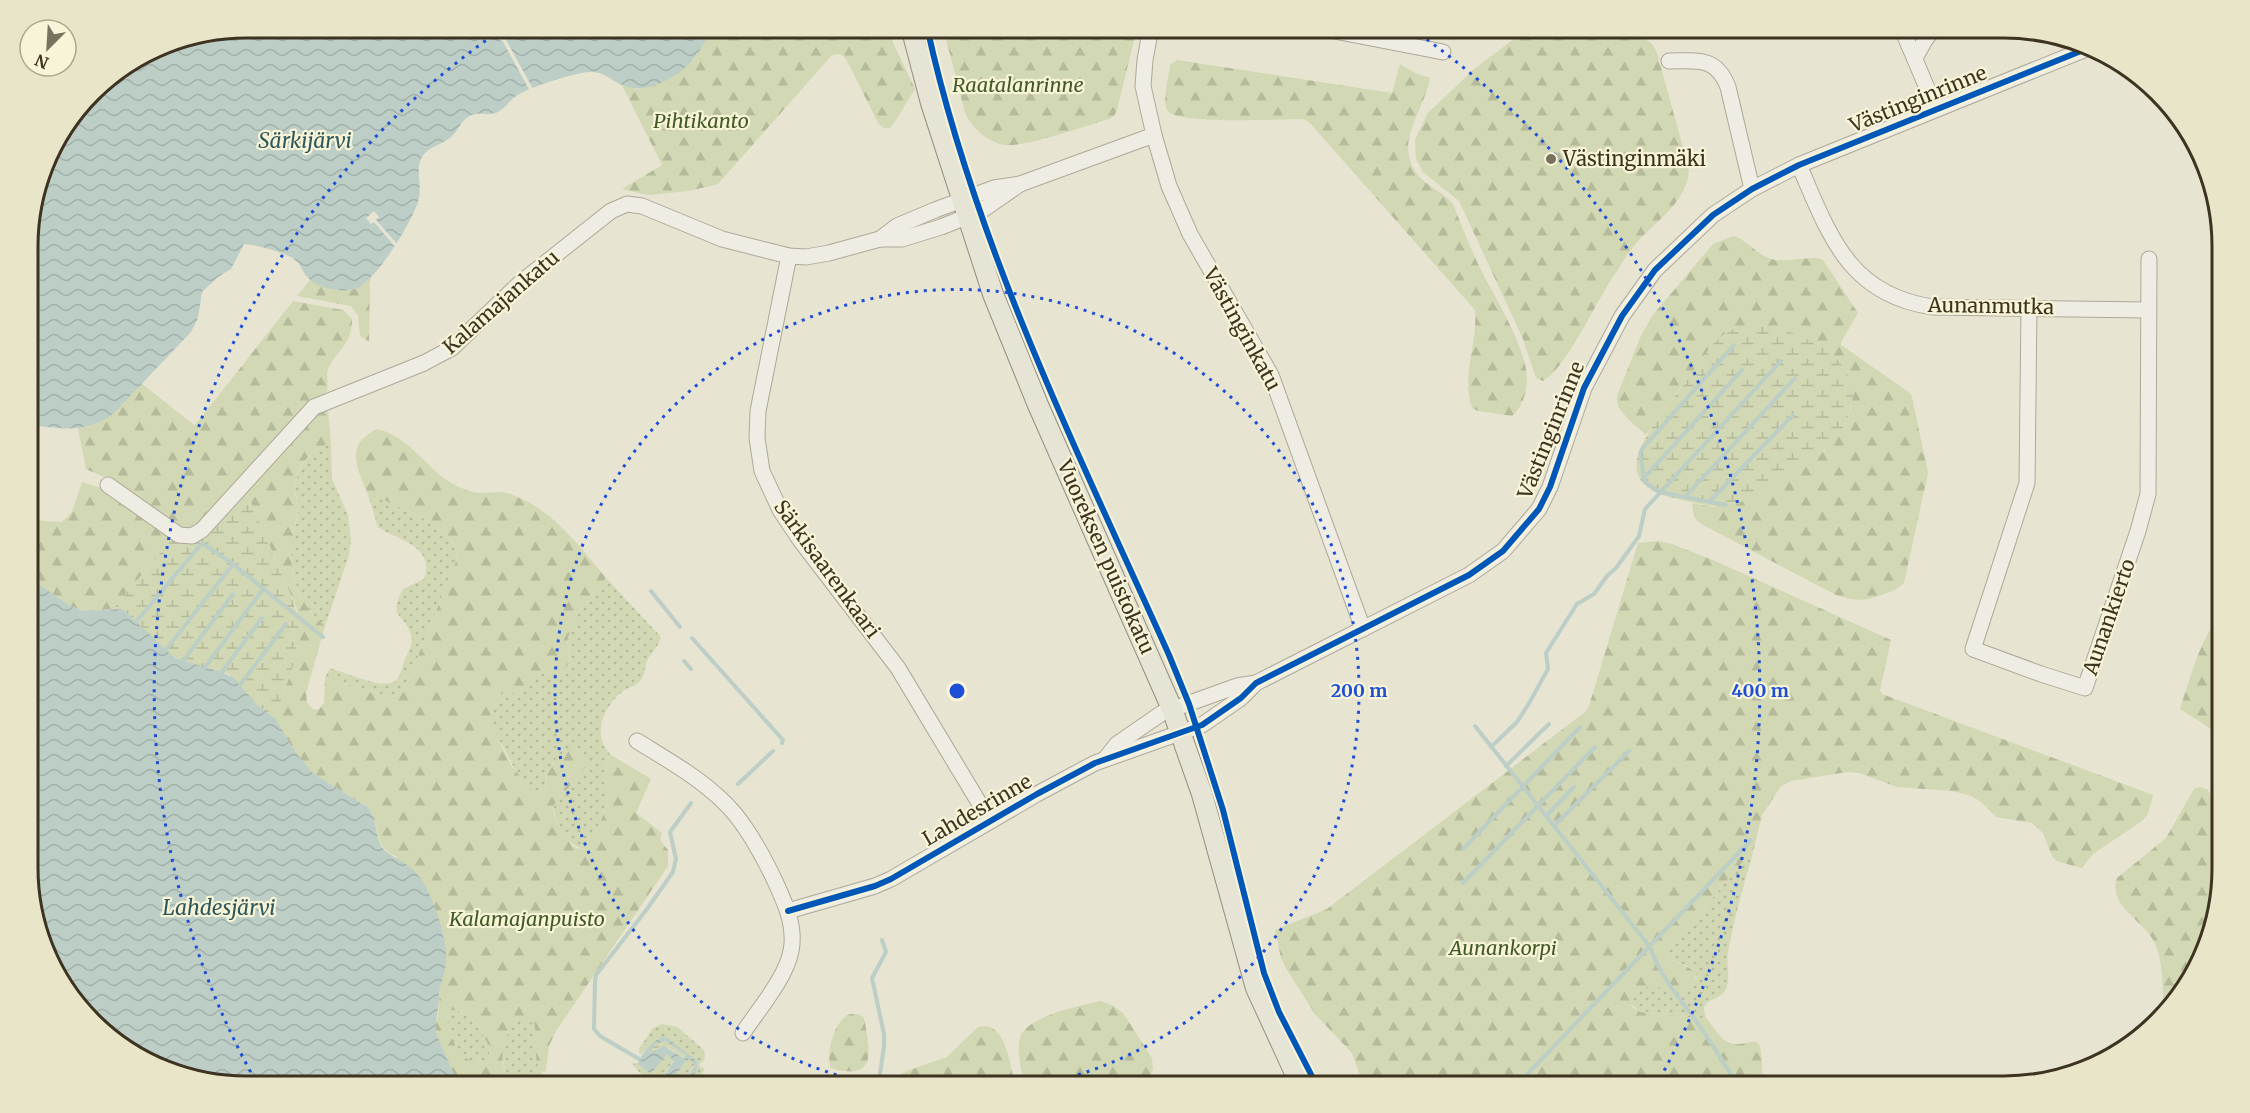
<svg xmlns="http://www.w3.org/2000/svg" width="2250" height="1113" viewBox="0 0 2250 1113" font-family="Merriweather,serif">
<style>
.grass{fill:url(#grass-dots)}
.forest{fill:url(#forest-firs);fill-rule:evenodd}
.wetland{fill:url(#wetland-marsh)}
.water{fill:url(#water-waves);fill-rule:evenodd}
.pier{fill:#e7e4d1}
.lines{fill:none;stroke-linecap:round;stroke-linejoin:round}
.stream{stroke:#bccec6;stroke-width:4}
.minor-casing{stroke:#ada999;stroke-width:17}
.major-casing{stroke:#928e80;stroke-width:22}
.minor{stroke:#efede3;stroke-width:15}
.major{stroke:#e6e4d4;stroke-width:20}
.cycleway-casing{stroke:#f7f4d8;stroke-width:10}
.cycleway{stroke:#0057b8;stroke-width:6}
.ring{fill:none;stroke:#1d4ed8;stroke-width:3;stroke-dasharray:3 6}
.poi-dot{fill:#78715e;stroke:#f7f4d8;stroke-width:2}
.labels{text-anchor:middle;stroke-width:4.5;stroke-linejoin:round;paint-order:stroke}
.park-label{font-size:20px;font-style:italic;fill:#445a26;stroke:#f7f4d8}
.street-label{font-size:20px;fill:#3d3320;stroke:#f7f4d8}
.poi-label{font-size:20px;fill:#3d3320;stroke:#f7f4d8;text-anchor:start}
.water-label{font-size:21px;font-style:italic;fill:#2f585d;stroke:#f7f4d8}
.rim{fill:none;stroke:#3d3320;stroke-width:3}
.centre{fill:#1d4ed8;stroke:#f7f4d8;stroke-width:3}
.ring-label{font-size:18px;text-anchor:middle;font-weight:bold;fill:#1d4ed8;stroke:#f7f4d8;stroke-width:4.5;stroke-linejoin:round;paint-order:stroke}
</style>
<defs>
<pattern id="grass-dots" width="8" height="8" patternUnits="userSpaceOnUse" patternTransform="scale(1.5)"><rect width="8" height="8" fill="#d2d8b3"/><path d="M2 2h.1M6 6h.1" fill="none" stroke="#b5ba9a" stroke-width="1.8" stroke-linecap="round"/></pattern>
<pattern id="forest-firs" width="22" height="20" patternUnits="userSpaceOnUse" patternTransform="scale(1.5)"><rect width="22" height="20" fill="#d2d8b3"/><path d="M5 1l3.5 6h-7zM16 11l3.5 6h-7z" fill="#b5ba9a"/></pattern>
<pattern id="wetland-marsh" width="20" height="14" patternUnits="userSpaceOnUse" patternTransform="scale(1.5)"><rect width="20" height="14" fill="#d2d8b3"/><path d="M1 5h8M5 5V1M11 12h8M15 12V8" fill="none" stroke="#b5ba9a"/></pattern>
<pattern id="water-waves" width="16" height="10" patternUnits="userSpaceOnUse" patternTransform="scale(1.5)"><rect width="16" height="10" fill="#bccec6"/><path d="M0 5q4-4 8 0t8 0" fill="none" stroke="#a2b1aa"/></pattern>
</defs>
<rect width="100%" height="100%" fill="#e7e4d1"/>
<g class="grass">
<path d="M 331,443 L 332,479 L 348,515 L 351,540 L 349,555 L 325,626 C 299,604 288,574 292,540 C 294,529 299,515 298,504 C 298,497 294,493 295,486 C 297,467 313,447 331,443 Z"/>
<path d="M 367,492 L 423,518 L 453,543 L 457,555 L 455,564 L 404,691 L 401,695 L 392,697 L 325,678 L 330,668 C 343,672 381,689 393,682 C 400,679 402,669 404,662 C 407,654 414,644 411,635 C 405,613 387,619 403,589 L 424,579 C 436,546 397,540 378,527 Z"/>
<path d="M 606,578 L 661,637 C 659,647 651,652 647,661 C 644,668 646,675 639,682 C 635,686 628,688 623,691 C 603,707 591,734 611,755 C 608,761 603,770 604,777 C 605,784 609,788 608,795 C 607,805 595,842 587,847 C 572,855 551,817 554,805 L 585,768 L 553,762 L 546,776 L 545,794 C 526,799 511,761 504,748 C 500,741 495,735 491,728 C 487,719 491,701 500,695 C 507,691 516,692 523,692 L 540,673 L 557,674 L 569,662 C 570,654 567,646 568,638 C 572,619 592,592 606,578 Z"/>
<path d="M 1754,848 C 1745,883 1734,917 1728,952 C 1726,963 1731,979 1726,989 C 1719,1004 1696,996 1707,1019 L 1640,1012 L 1631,1004 L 1633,994 L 1639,988 L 1697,978 L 1693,969 L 1671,959 L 1667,952 Z"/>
<path d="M 450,1010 C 470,1009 481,1032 490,1047 L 488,1061 C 460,1071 448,1034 446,1014 Z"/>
<path d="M 519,1016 L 534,1023 C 542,1048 529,1068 554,1086 L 459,1086 L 457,1082 L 508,1083 L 509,1078 C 498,1060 502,1028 519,1016 Z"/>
<polygon points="662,1024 677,1027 704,1050 705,1059 699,1065 704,1069 704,1071 696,1086 687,1086 697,1070 697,1061 659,1038 641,1054 639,1053 639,1049 653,1028"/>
<path d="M 667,1054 L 674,1060 L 660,1080 L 667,1086 L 687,1060 L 690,1059 L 695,1063 L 682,1086 C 660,1086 645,1083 632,1063 L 638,1063 L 651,1074 Z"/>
<polygon points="1762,1072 1767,1081 1776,1086 1752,1086 1750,1083 1753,1077"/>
</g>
<g class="forest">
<path d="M 712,27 L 888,27 L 894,45 L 915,89 L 894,123 L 890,128 L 883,128 L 878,123 L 846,59 C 841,53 838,53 831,56 L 718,184 L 689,191 L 648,195 L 622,189 L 662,165 L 622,85 L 637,89 L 662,82 L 679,72 L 694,59 Z"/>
<path d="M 943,27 L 1134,27 L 1136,32 L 1117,110 L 1114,116 L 1109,119 C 1088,125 1023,148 1004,145 C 986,141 973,129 965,113 Z"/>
<polygon points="1401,27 1460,27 1455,40 1401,32"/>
<path d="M 1560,27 L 1631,27 L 1653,45 L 1657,53 L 1689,169 C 1688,200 1658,220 1638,241 C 1630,250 1623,261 1617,271 C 1598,297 1567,368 1543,381 L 1536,378 L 1523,339 L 1459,201 L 1423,172 L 1416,159 L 1415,140 L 1427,114 L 1474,69 L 1526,30 Z"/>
<path d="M 1177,60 L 1392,93 L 1400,64 L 1415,73 L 1430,78 C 1425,110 1393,142 1417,174 C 1427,187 1444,192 1453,204 C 1462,227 1471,250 1482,272 C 1497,301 1520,338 1526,369 C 1529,385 1524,407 1512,416 L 1478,411 L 1472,408 C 1461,375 1478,343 1475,310 L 1309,122 L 1303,119 C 1282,119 1178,125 1168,111 C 1161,101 1169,78 1170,65 Z"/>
<path d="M 1734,236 C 1748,241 1756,254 1771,259 C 1787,264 1811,254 1823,260 L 1858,313 L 1841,342 L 1841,345 L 1910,393 L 1912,397 L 1928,473 L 1904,583 L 1895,590 L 1876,597 L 1862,600 L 1850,599 L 1836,595 L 1703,525 C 1693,519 1693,514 1692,503 L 1715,507 L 1806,462 L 1824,451 L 1845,425 L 1851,409 L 1853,392 L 1766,326 C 1743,323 1729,328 1713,344 L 1646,435 L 1629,420 L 1619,408 L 1617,402 L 1617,396 L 1640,338 L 1652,316 L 1713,244 Z"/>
<path d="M 370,279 L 369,342 L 360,336 L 358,315 L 351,306 L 297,296 L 310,280 C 329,291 352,295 370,279 Z"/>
<path d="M 293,301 L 343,310 L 352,319 C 352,344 339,348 329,367 C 325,374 329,383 327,391 L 288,424 L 216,512 L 185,534 L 119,484 L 86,469 L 78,428 C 105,427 124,402 141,383 L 194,425 L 196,424 Z"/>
<path d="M 328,409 L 331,443 C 312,447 293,470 295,491 C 295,497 299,502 298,508 C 297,519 294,529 292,540 C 288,574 299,604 325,626 L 306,693 L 307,702 L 312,709 L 318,710 L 324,703 L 325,678 L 392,697 L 401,695 L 404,691 L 455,564 L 457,555 L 453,543 L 423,518 L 367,492 C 356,466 345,445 377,429 C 409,436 425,467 451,483 C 460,488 472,493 482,493 C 491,493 501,490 510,494 C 552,508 578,545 606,578 C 592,592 572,619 568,638 C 566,648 572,656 567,666 L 557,674 L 540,673 L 523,692 L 518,694 L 504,693 L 498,696 L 492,707 L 489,721 L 511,765 L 529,788 L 536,794 L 545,793 C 546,787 545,781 547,775 C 552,756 579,733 588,763 L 585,768 L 554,805 C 551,816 559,825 565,834 C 568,838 570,843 573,846 C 591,861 607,807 608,795 C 609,788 605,784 604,777 C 603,770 608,761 611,755 L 651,779 L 636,813 L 662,833 L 660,840 L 668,850 L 668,866 L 556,1031 L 549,1046 L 546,1071 L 542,1072 C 532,1063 538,1037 534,1023 L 517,1017 C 508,1031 499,1050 504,1067 C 505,1072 508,1076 509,1081 L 505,1084 L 457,1082 L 436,1033 L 435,1024 L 438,1016 L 440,989 L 396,856 C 372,847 381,826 369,808 L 314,774 L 296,754 L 275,718 L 294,663 L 297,609 L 245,489 L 321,410 ZM 451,1010 C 470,1009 481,1032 490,1047 L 488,1061 C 460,1070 448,1034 446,1014 Z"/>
<polygon points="82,482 113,492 173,538 113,609 83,611 69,605 28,577 28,520 62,522 72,512"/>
<path d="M 1658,541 L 1672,544 L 1715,561 L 1891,640 L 1880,690 L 1882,694 L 2153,795 L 2148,814 L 2142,821 L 2093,854 L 2082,868 L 2056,861 L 2052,856 L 2043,833 L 2032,823 L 1996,817 L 1980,801 L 1969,795 L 1952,791 L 1897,787 L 1859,773 L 1847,772 L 1791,781 L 1781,786 L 1762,815 L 1754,848 L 1667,952 C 1671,964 1688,964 1696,973 L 1694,985 C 1671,999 1639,970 1631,1004 L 1633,1008 L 1640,1012 L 1707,1019 C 1713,1026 1719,1037 1726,1041 C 1748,1054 1763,1019 1762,1072 L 1753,1077 L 1750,1083 L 1752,1086 L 1468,1086 L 1462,1083 L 1453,1086 L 1364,1086 L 1352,1053 L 1315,1014 L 1287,970 L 1281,958 L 1275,930 L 1327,909 L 1585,712 L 1589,706 L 1638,543 Z"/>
<path d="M 2222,612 L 2223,743 L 2211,729 L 2180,709 C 2191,676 2200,639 2222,612 Z"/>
<path d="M 2199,787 L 2207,789 L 2223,811 L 2223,868 L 2201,964 L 2164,1016 C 2162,992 2165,960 2152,938 C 2140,919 2108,904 2117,878 L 2166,838 L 2194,789 Z"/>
<path d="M 1100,1001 L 1112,1005 L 1123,1013 L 1152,1058 L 1153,1069 L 1146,1086 L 1025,1086 C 1022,1071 1016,1053 1020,1038 C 1026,1016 1080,1006 1100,1001 Z"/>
<path d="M 850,1014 C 855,1014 860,1013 863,1017 C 866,1022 866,1031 867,1036 C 870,1056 871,1074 845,1071 C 840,1071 836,1070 831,1068 C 825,1054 835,1019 850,1014 Z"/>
<path d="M 986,1026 C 1007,1029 1011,1068 1015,1086 L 886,1086 L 904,1072 L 947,1057 L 978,1027 Z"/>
</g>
<g class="wetland">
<path d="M 1752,324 C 1791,328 1858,351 1852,401 C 1850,414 1845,428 1836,438 C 1814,464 1762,489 1732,507 C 1713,507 1696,503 1677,499 C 1608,484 1642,440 1669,404 C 1684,384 1698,364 1713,344 C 1725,332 1735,326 1752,324 Z"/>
<polygon points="245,489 292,598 299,621 294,663 275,718 257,705 229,674 175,658 125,611 113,609 173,538 181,542"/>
<polygon points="665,1041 686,1055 685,1059 669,1048 658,1048 651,1053 649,1052 656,1044"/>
</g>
<g class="water">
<path d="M 245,27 L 473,27 L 502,41 L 506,37 L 502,27 L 712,27 C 707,37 702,49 694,58 C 680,77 645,96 622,85 C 609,79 604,71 589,72 C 573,73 530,87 516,96 C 509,101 503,111 495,113 C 486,116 477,111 468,117 C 461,121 458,131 451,137 C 443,144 431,146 424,154 C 414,166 422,184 419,198 C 415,218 375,283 355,289 C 342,293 317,288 308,278 C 303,273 301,264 295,260 C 288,253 253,244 244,244 L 231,269 L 218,277 L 202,292 L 198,318 L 191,332 L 114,413 C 85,435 62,428 28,425 L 27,230 L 49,149 L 101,81 L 162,43 Z"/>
<path d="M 28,577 L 69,605 L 83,611 L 121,609 L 125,611 L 175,658 L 222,672 L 234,678 L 257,705 L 275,718 L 296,753 L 314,774 L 369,808 C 377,820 375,836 382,847 C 388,856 408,862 418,875 C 432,892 444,930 446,952 C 447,965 443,976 440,988 C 438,1001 439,1012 435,1024 L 436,1033 L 459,1086 L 245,1086 L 149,1064 L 72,1000 L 29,897 Z"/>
<path d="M 663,1037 L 668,1038 L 697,1061 L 697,1070 L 687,1086 L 682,1086 L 695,1065 L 690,1059 L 686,1061 L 668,1086 L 660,1081 L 674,1061 L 667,1054 L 651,1074 L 638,1064 C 641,1053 652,1041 663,1037 ZM 665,1041 L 686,1055 L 685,1059 L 664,1046 L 649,1053 L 656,1044 Z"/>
</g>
<g class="pier">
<polygon points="505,38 533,89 530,91 502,40"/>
<polygon points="374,211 379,217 376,220 399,246 397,249 374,222 371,224 366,218"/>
</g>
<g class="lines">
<g class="stream">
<polyline points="1644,478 1742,370"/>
<polyline points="1686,496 1795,378"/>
<polyline points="1709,502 1793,415"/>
<polyline points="1726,505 1659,492 1645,482 1640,454 1642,449 1734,345"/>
<polyline points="651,591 680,627"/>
<polyline points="136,622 202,543 233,564 323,637"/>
<polyline points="692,638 783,740 782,743"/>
<polyline points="165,651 233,564"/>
<polyline points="183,661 233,594"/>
<polyline points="684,661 691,669"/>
<polyline points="205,667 264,588"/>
<polyline points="222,672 262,618"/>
<polyline points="240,685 286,624"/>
<path d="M 1475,726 L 1650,947 C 1662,981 1685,1004 1705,1034 C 1717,1051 1727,1068 1738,1086"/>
<polyline points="1491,747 1517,722 1528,705 1548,669 1546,653 1577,604 1594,594 1607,576 1616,568 1639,536 1645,509 1781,361"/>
<polyline points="1506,766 1549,724"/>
<polyline points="738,784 773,751"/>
<polyline points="1546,816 1574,787"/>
<polyline points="1554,826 1629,751"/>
<polyline points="1463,849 1580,727"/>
<polyline points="1463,883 1595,747"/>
<polyline points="639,1059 600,1036 594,1029 595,981 596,975 647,909 673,872 676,859 670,832 691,803"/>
<polyline points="824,1080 879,1081 884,1046 884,1034 872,978 886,952 882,940"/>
<path d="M 803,1086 C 811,1080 815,1076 824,1080 L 826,1086"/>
<polyline points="1516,1086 1751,840"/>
</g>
<g class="minor-casing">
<g id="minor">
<polyline points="1151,27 1145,60 1143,86 1154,135 1169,186 1190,234 1271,375 1363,629"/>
<polyline points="1314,27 1443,52"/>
<polyline points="1901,27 1936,109"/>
<polyline points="1915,58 1925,40 1935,27"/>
<path d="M 1669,61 C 1697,61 1716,56 1728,87 L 1752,189"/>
<path d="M 1799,165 C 1829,234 1848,295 1933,307 L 2148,310"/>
<polyline points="880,239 897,226 935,210 994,188 1020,184 1154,135"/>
<polyline points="789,256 758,411 757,438 762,471 780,510 800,540 898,668 990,821"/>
<polyline points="2029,308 2027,483 1973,649 2041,674 2085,688 2138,531 2148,494 2149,259"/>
<polyline points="108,485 179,535 192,536 202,530 314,407 424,363 452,348 520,283 611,211 627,204 642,206 722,239 789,256 806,257 829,253 880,239 902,239 941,227 981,211 1020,184"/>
<path d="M 637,741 C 671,762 709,783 735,814 C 752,835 764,858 775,881 C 785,903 796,926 791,951 C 786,978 758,1010 743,1033"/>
<polyline points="1105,759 1117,744 1162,713 1237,686 1256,683"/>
<polyline points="788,911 875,886 891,879 1037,794 1095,763 1202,725 1241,698 1256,683 1469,575 1503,551 1539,509 1550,487 1584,388 1622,316 1655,270 1713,215 1752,189 1799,165 2091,47"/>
</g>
</g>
<g class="major-casing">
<polyline id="major" points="911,27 931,103 993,294 1038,405 1172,709 1202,794 1256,988 1301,1086"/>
</g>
<use href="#minor" class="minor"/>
<use href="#major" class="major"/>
<g class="cycleway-casing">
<g id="cycleway">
<path d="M 927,27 C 975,246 1078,452 1169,655 L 1189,704 L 1223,810 L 1264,973 L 1279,1012 L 1317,1086"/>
<polyline points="788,911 875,886 891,879 1037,794 1095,763 1202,725 1241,698 1256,683 1469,575 1503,551 1539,509 1550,487 1584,388 1622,316 1655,270 1713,215 1752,189 1799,165 2091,47"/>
</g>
</g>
<use href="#cycleway" class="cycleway"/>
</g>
<g class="ring">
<path d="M880 1086A402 402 0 1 1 1034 1086"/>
<path d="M255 1080A803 803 0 0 1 502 29M1412 29A803 803 0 0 1 1659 1080"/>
</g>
<circle class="poi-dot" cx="1551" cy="159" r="6"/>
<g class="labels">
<g class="park-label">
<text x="1018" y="92">Raatalanrinne</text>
<text x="701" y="128">Pihtikanto</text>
<text x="527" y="926">Kalamajanpuisto</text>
<text x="1503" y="955">Aunankorpi</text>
</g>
<g class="street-label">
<text transform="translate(1918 99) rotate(-22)" y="7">Västinginrinne</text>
<text transform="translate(501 302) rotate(-41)" y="7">Kalamajankatu</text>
<text transform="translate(1991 306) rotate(1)" y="7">Aunanmutka</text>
<text transform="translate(1242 329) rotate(61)" y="7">Västinginkatu</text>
<text transform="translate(1551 430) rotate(-68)" y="7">Västinginrinne</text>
<text transform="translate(1106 557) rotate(66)" y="7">Vuoreksen puistokatu</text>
<text transform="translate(827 569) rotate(54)" y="7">Särkisaarenkaari</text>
<text transform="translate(2109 617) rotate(-71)" y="7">Aunankierto</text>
<text transform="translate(977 810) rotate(-30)" y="7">Lahdesrinne</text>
</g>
<g class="poi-label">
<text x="1563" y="166">Västinginmäki</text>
</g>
<g class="water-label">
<text x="305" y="148">Särkijärvi</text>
<text x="219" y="915">Lahdesjärvi</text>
</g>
</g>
<path d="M0 0H2250V1113H0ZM246 38H2004A208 208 0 0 1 2212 246V868A208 208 0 0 1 2004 1076H246A208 208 0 0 1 38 868V246A208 208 0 0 1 246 38Z" fill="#e8e5c9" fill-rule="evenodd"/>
<path class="rim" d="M246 38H2004A208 208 0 0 1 2212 246V868A208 208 0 0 1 2004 1076H246A208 208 0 0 1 38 868V246A208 208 0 0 1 246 38Z"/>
<circle cx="957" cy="691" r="9" class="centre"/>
<g class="ring-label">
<text x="1359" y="697">200 m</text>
<text x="1760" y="697">400 m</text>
</g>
<g transform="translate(48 48) rotate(204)"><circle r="28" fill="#f7f4d8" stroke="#ada78e" stroke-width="1.5"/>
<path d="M0-4.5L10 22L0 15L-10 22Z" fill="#78715e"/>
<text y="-9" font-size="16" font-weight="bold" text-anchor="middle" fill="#3d3320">N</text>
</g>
</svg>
